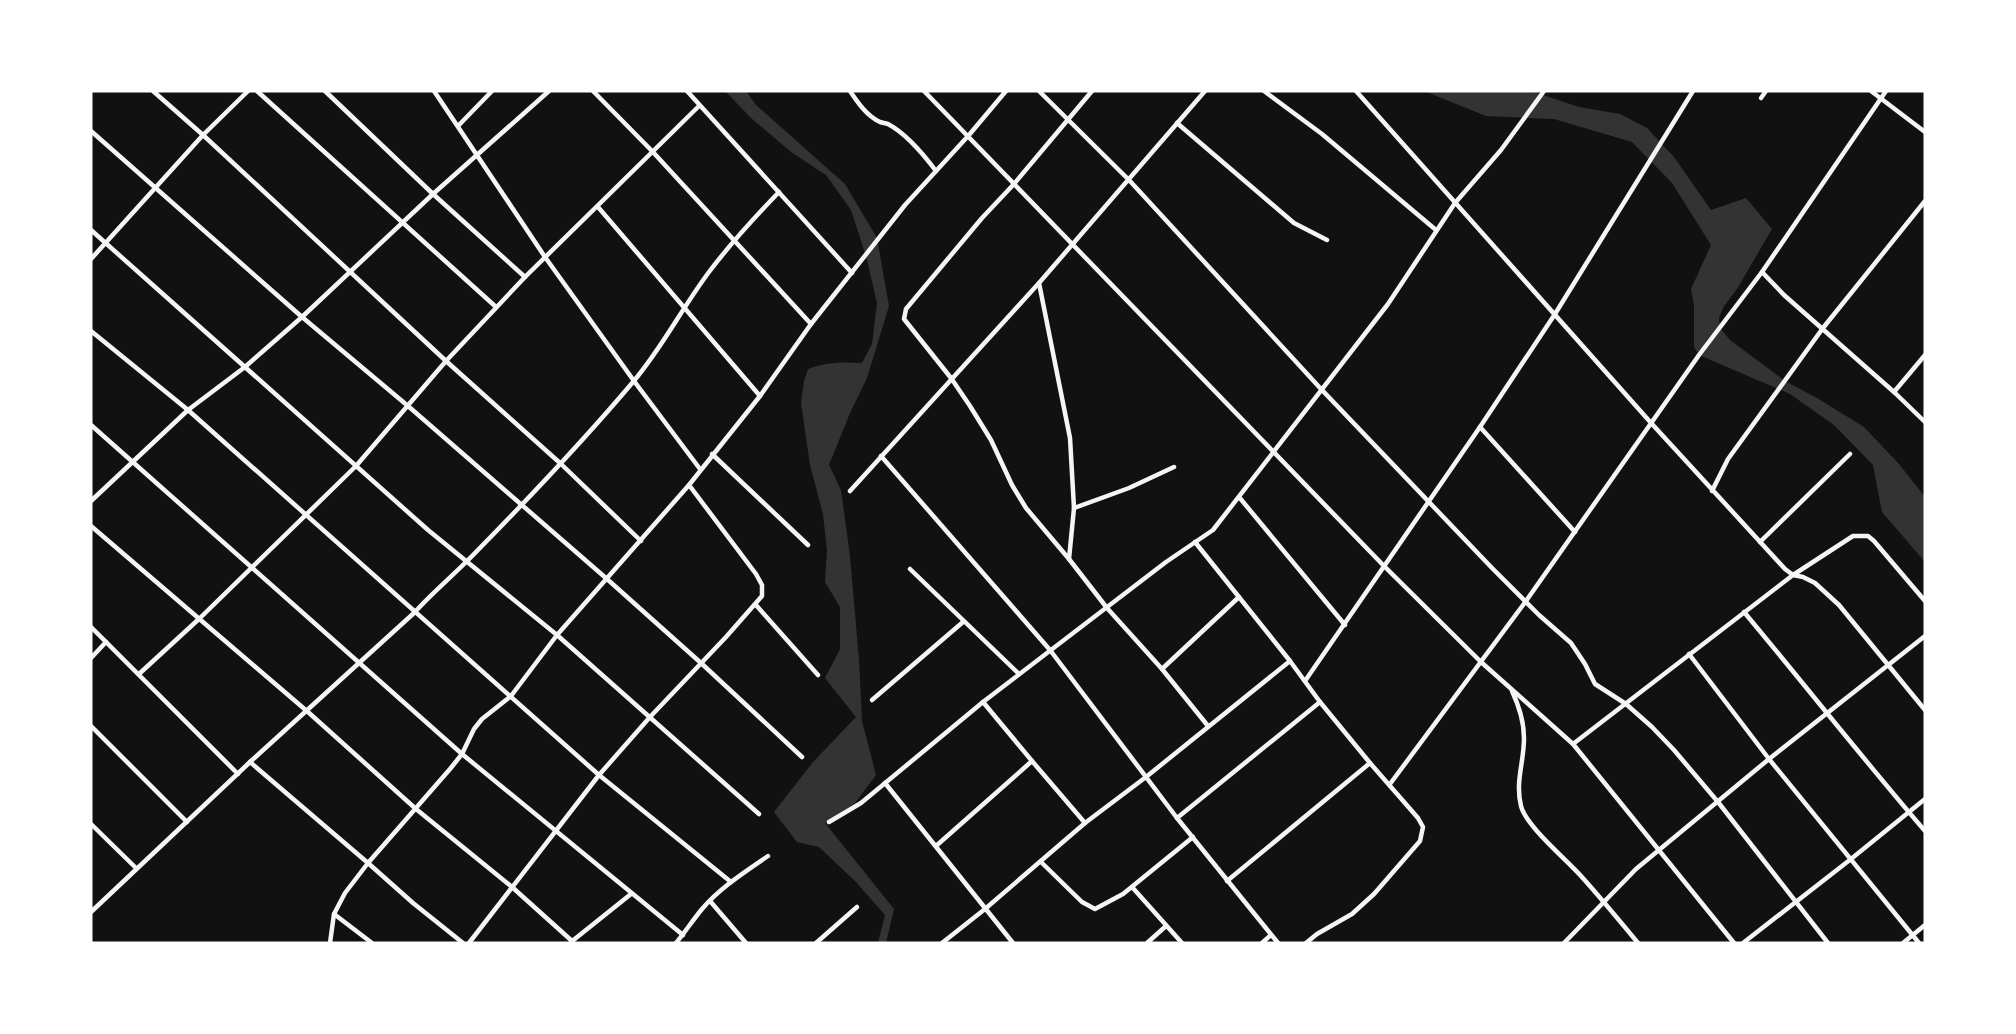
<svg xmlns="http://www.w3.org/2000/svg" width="2016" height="1034" viewBox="0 0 2016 1034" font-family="Inter,sans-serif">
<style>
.water{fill:#333}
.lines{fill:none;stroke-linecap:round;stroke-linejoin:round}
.minor{stroke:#f5f5f5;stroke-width:4.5}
</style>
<rect width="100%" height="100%" fill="#111"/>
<g class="water">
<path d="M 725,91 L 746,91 L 756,105 L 845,184 L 877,238 L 889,306 L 867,378 L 850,413 L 829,465 L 841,490 L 850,556 L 859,660 L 862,721 L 876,775 L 855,803 L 825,823 L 894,909 L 886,943 L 878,943 L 885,915 L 856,882 L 819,847 L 797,842 L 774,812 L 813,762 L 856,717 L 825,678 L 840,649 L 840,607 L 825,582 L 827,551 L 823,514 L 810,465 L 801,403 L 804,381 L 808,369 C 827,362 842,362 862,363 L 872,344 L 877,303 L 866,256 L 851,210 L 826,175 L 791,152 L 751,118 Z"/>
<polygon points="1424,91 1531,91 1579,107 1620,114 1647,128 1674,157 1711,210 1746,198 1772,229 1737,289 1724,306 1719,318 1720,328 1730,340 1785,381 1817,398 1864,427 1899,464 1925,497 1925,562 1882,512 1873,465 1834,425 1790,394 1699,355 1694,347 1694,305 1691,289 1711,245 1672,183 1632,142 1554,119 1486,116"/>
</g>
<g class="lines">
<g class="minor">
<polyline points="153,91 203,135 446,361 560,463 641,541"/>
<polyline points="257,91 496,307"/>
<polyline points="325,91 433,194 525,277"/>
<polyline points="434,91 545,257 634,381 700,469"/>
<polyline points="593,91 652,151 811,324"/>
<polyline points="687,91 852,273"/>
<path d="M 850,91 C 858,103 867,116 880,122 C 883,123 885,123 888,124 C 905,133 924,155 936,171"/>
<polyline points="924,91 1384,566 1481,662 1573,744 1734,943"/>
<polyline points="1039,91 1129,180 1321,389 1492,568 1539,615 1571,643 1585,664 1595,684 1626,704 1652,727 1674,750 1718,802 1828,943"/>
<polyline points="1092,91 1014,184 982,218 906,309 904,319 951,378 970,406 991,440 1012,485 1026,508 1069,559 1107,608 1162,669 1208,726"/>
<polyline points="1264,91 1322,134 1436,230"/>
<polyline points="1356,91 1652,424 1785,569 1793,575 1803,577 1815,583 1839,605 1925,710"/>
<polyline points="1871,91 1925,132"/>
<polyline points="1761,98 1766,91"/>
<polyline points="1177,123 1294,223 1327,240"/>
<polyline points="458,126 492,91"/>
<polyline points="91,131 302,317 408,406 607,579 701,663 802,757"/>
<polyline points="598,207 760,396"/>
<polyline points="91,230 428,530 557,635 759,814"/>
<polyline points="91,259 203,135 248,91"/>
<polyline points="1762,272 1784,295 1894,392"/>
<polyline points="1039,283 1070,438 1074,508 1069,559"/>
<polyline points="91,331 188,410 599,775 731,882"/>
<polyline points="1925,355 1894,392 1925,422"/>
<polyline points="91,425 462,754 683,935"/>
<polyline points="1480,427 1575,532"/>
<polyline points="712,454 808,545"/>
<polyline points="881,456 1050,650 1177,818 1278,943"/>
<polyline points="850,491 1039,283 1205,91"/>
<polyline points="1712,491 1728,459 1823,328 1925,201"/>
<polyline points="1239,497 1345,625"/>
<polyline points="91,501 188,410 245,367 302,317 433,194 549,91"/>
<polyline points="1074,508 1129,488 1174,467"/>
<polyline points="91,526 308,712 416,809 512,887 572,941"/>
<polyline points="1195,542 1290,661 1320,702 1370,763 1418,818 1423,827 1420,841 1374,894 1352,914 1317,934 1306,943"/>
<polyline points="1760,542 1850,454"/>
<polyline points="910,569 1019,674"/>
<polyline points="756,605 818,675"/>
<path d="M 1744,612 C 1805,685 1863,759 1925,831"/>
<polyline points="91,627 238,774"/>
<polyline points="1689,654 1769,759 1919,943"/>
<polyline points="91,658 106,642"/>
<polyline points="1162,669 1239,597"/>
<polyline points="139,674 200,618 356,466 446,361 525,277 699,106"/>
<polyline points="1305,681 1480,427 1555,314 1693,91"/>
<path d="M 1512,691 C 1519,706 1524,721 1524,738 C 1524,763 1515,781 1521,806 C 1526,826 1566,859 1581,876 C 1600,897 1619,920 1638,943"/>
<polyline points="872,700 963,622"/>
<polyline points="983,702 1032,761"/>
<polyline points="91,726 187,822"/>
<polyline points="1573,744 1793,575 1853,536 1868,536 1874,541 1925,601"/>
<polyline points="250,762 368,863 450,769 462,754 474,729 482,719 511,696 557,635 689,485 760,396 811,324 905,205 969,135 1006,91"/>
<polyline points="885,783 1013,943"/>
<polyline points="1390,784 1526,601 1699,355 1762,272 1886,91"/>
<polyline points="1177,818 1320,702"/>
<polyline points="829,822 861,803 983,702 1166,562 1213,530 1388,304 1455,203 1501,150 1544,91"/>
<polyline points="91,824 136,868"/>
<polyline points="936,846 1032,761 1085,823"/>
<polyline points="1041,862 1082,902 1095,909 1123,894 1193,837"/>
<polyline points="1227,881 1370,763"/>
<polyline points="1132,887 1182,943"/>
<polyline points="710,901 746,943"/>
<path d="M 91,912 L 250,762 L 414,613 C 434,591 456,573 476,552 C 530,497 584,440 633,382 C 662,348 682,308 709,272 C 730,244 754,218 779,192"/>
<polyline points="334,914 372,943"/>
<polyline points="571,942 631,894"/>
<polyline points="330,943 334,914 345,893 368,863 413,903 463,943"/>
<polyline points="469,943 599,775 650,717 726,637 762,596 762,585 756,574 689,485"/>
<path d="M 676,943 C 685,932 693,920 702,909 C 721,887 745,872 768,856"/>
<polyline points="816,943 857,907"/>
<polyline points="942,943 985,909 1085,823 1146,777 1290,661"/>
<polyline points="1147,943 1166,926"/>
<polyline points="1262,943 1271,935"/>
<polyline points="1564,943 1636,869 1769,759 1925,636"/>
<polyline points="1743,943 1851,859 1925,799"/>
<polyline points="1903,943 1925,925"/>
</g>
</g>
<rect width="2016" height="1034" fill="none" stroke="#ffffff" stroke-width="185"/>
</svg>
